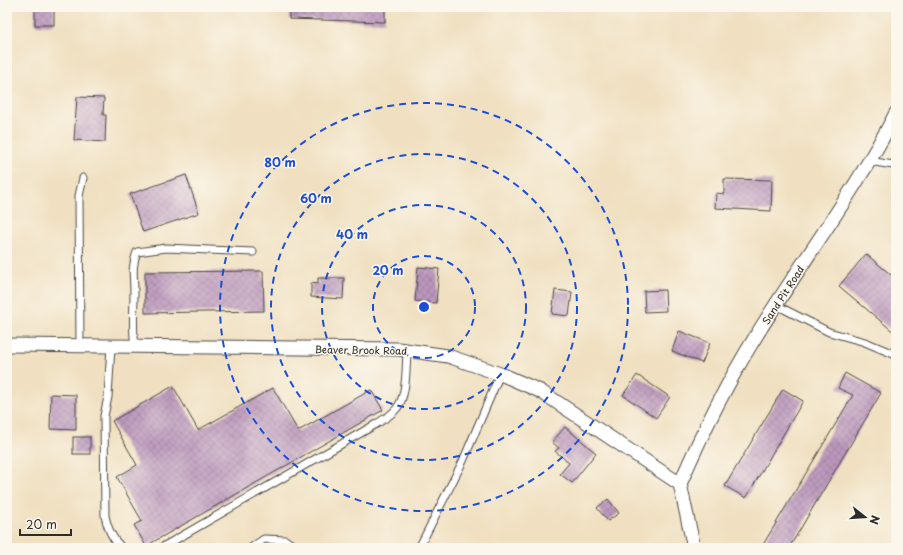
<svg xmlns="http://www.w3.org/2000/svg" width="903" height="555" viewBox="0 0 903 555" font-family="'Playpen Sans',sans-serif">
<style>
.building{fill:url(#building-cross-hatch)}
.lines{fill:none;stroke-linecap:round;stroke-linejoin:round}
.lane-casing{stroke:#494642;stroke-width:9}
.street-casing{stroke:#494642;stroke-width:15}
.lane{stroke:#fff;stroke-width:7}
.street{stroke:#fff;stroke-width:13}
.ring{fill:none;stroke:#1d4ed8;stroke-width:2;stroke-dasharray:7 5}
.labels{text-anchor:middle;stroke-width:3;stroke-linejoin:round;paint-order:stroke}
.street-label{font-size:10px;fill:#2b2b2b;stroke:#fbf7ec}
.centre{fill:#1d4ed8;stroke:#fbf7ec;stroke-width:2}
.ring-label{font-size:12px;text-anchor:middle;font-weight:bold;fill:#1d4ed8;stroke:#fbf7ec;stroke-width:3;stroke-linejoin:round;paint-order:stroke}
</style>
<defs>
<pattern id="building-cross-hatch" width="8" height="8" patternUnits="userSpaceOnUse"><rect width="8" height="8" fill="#bc97bd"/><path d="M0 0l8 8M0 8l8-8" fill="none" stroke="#997b9a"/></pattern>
</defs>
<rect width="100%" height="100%" fill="#fbf7ec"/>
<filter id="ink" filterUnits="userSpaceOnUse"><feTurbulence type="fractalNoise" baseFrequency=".025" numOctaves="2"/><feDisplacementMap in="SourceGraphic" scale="8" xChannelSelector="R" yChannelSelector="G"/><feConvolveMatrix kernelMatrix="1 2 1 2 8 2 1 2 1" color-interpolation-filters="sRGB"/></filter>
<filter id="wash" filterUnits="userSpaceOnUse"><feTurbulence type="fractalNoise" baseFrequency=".012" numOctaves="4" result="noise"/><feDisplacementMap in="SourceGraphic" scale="16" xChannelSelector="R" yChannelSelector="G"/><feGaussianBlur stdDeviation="0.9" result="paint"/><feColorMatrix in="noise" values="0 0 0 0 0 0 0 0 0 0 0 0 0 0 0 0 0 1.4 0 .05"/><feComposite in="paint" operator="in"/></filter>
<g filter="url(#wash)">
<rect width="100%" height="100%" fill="#f0e0c1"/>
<g id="blocks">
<g class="building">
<rect x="35" y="7" width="19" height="18"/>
<polygon points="289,7 385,7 385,22 289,19"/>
<polygon points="77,97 104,98 103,115 106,115 105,142 74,140"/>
<polygon points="186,175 199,213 143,232 130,194"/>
<polygon points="724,179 772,180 771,211 715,208 716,193 724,194"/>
<polygon points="866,254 896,279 896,334 839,286"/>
<polygon points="418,267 439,269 436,303 415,301"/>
<polygon points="263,271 264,311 145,313 145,272"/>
<polygon points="318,278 344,278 343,299 311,297 311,283 318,284"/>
<polygon points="555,290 572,292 569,316 552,314"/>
<polygon points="665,290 666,311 645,312 644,291"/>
<polygon points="679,331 710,343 702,363 672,351"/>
<polygon points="845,373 881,393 789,548 761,548 853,395 838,388"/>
<polygon points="637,375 670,397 656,418 623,395"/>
<polygon points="173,386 198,430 273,388 298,431 371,390 383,410 146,546 134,525 142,521 117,477 137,465 112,421"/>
<polygon points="783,389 803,401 746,498 725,486"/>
<polygon points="51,394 76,395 76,430 50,429"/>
<polygon points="565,427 596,453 572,483 560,474 569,463 555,451 559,448 552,442"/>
<rect x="73" y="437" width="17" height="17"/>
<polygon points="608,499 619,513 608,521 597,508"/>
</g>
</g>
</g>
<g filter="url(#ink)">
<use href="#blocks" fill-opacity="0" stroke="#494642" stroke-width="1"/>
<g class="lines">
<g class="lane-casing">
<g id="lane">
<polyline points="869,161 893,165 896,160"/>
<polyline points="776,305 829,332 865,342 896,355"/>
<polyline points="80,346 79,196 83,178"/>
<path d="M 111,346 L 108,397 L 104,416 L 105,516 C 108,529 112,539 122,548"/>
<path d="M 135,346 C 132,328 134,311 134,293 C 134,276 131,268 137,252 L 166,248 L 253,252"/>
<path d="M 161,548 L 378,423 C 384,419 392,415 397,408 C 407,396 406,366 407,350"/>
<polyline points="251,548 264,539 285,540 297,548"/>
<polyline points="419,548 463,461 500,374"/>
</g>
</g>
<g class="street-casing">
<g id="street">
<polyline points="7,345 398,349 448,356 503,375 540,391 680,484"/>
<path d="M 680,484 C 702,433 727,383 756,336 C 802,261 856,191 896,113"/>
<polyline points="680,484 694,548"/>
</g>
</g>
<use href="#lane" class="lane"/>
<use href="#street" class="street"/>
</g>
</g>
<g class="ring">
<circle cx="424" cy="307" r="51"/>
<circle cx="424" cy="307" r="102"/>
<circle cx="424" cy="307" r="153"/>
<circle cx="424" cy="307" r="204"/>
</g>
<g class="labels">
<g class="street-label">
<text transform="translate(783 295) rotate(-57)" y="4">Sand Pit Road</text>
<text transform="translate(361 350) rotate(1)" y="4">Beaver Brook Road</text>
</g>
</g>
<circle cx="424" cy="307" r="6" class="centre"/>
<g class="ring-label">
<text x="280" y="167">80 m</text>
<text x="316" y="203">60 m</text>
<text x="352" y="239">40 m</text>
<text x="388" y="275">20 m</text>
</g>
<rect width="903" height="555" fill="none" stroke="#fbf7ec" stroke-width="24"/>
<g transform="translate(865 517) rotate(107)" stroke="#fbf7ec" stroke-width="3" paint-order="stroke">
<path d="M0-3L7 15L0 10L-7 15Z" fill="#2b2b2b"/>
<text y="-6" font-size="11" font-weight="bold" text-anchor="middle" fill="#2b2b2b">N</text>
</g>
<path d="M20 529v6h51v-6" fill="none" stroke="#2b2b2b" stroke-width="2"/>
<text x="26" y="529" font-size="12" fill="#2b2b2b" stroke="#fbf7ec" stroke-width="3" paint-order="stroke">20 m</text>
</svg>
